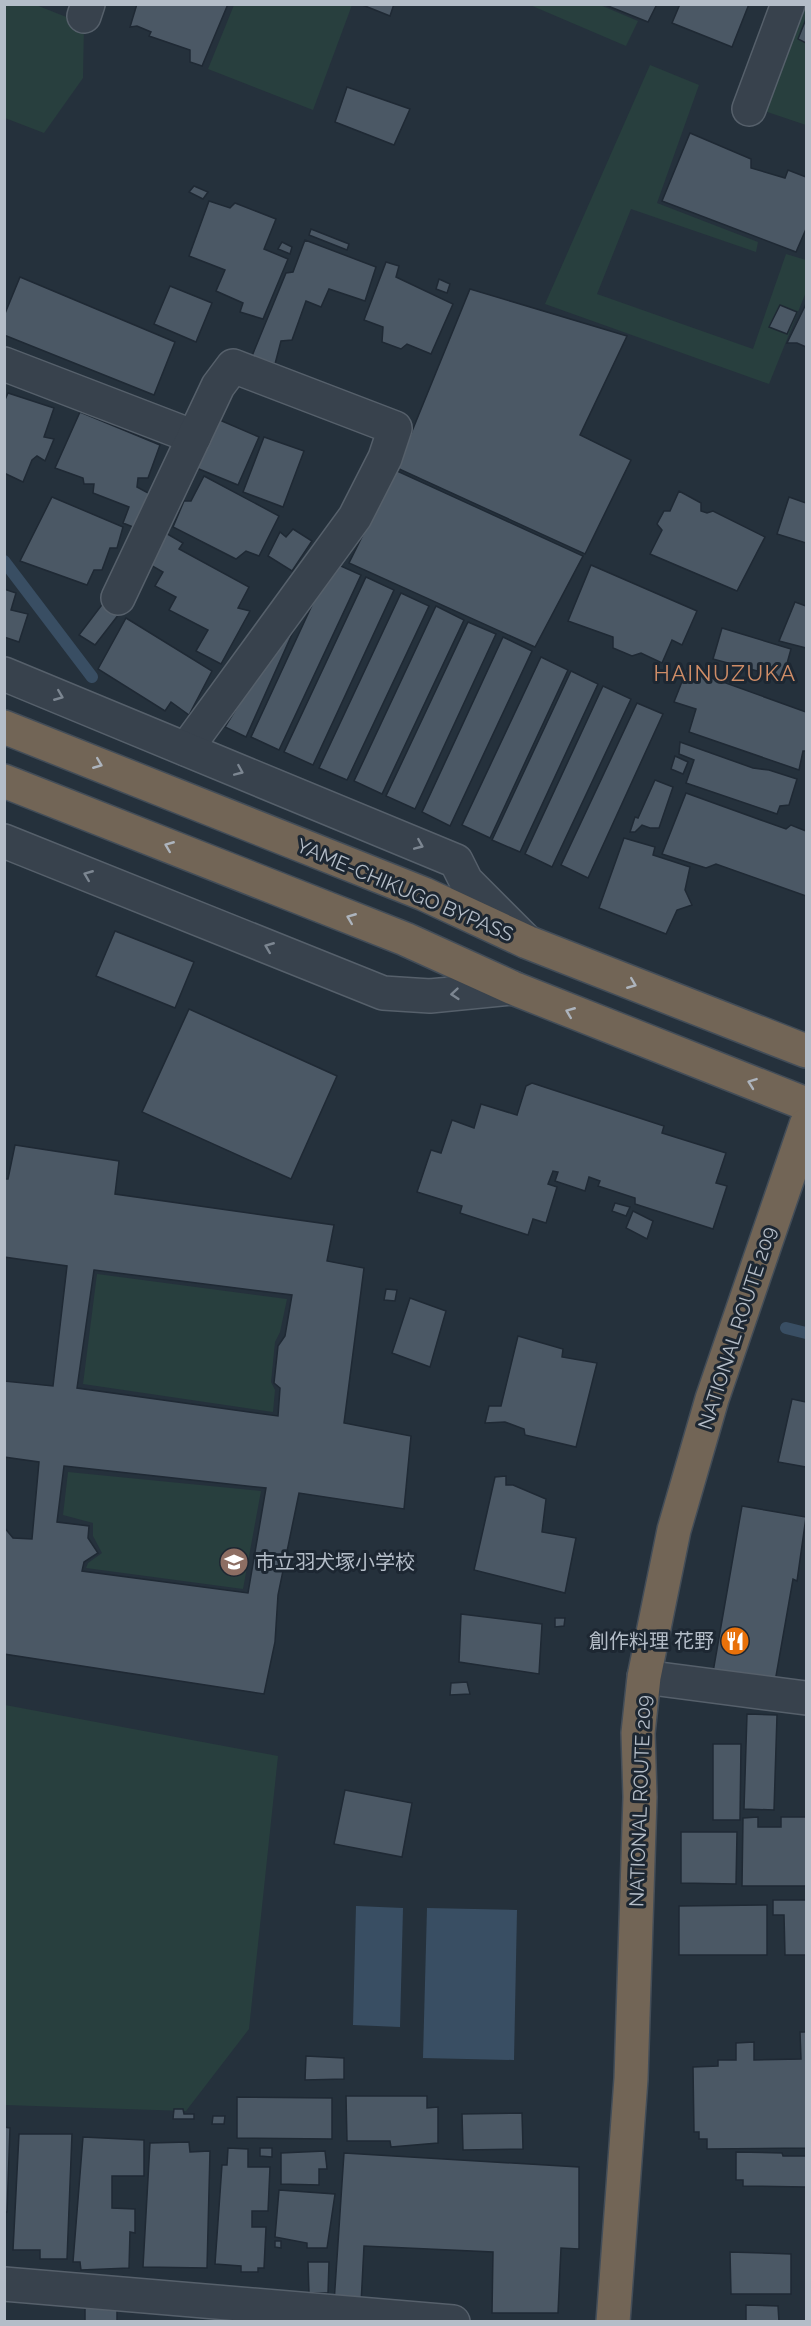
<svg xmlns="http://www.w3.org/2000/svg" width="811" height="2326" viewBox="0 0 811 2326" font-family="Raleway,'Noto Sans JP',sans-serif">
<style>
.green{fill:#283f3e}
.water{fill:#394e63}
.lines{fill:none;stroke-linecap:round;stroke-linejoin:round}
.stream{stroke:#394e63;stroke-width:12}
.building{fill:#4b5865;stroke:#1f2934;stroke-width:1.5;fill-rule:evenodd}
.minor-casing{stroke:#56606b;stroke-width:36}
.highway-casing{stroke:#434d58;stroke-width:36}
.minor{stroke:#38424d;stroke-width:33}
.highway{stroke:#726556;stroke-width:33}
.oneway{stroke:#7c8691}
.oneway2{stroke:#adb4bd}
.labels{text-anchor:middle;stroke-width:6;stroke-linejoin:round;paint-order:stroke}
.street-label{font-size:20px;fill:#b4bdc8;stroke:#1d2732}
.poi-label{font-size:20px;fill:#b4bdc8;stroke:#1d2732;text-anchor:start}
.quarter-label{font-size:22px;letter-spacing:1.5px;fill:#d08d67;stroke:#1d2732}
</style>
<rect width="100%" height="100%" fill="#25313c"/>
<g class="green">
<polygon points="4,5 36,5 84,24 83,78 44,133 5,118"/>
<polygon points="234,5 352,5 313,110 208,69"/>
<polygon points="530,5 600,5 638,21 626,46"/>
<polygon points="802,5 806,5 806,125 758,109"/>
<polygon points="650,65 699,85 657,203 758,242 756,252 631,209 597,294 753,349 786,254 806,260 806,292 769,384 545,304"/>
<polygon points="97,1274 287,1299 280,1332 275,1342 271,1382 275,1390 273,1412 83,1384"/>
<polygon points="68,1472 261,1491 243,1589 86,1568 88,1563 102,1553 93,1536 93,1523 63,1515"/>
<polygon points="5,1705 278,1756 249,2029 186,2111 5,2105"/>
</g>
<g class="water">
<polygon points="356,1906 403,1908 400,2027 353,2025"/>
<polygon points="427,1908 517,1910 514,2060 423,2058"/>
</g>
<g class="lines">
<g class="stream">
<polyline points="4,561 92,677"/>
<polyline points="786,1328 806,1333"/>
</g>
</g>
<g class="building">
<polygon points="137,4 228,4 202,66 190,62 190,50 149,36 151,32 137,26 130,27"/>
<polygon points="360,4 394,4 390,16"/>
<polygon points="603,4 657,4 648,22"/>
<polygon points="680,4 749,4 732,47 672,23"/>
<polygon points="806,19 806,43 798,39"/>
<polygon points="347,87 410,109 394,145 335,122"/>
<polygon points="690,133 751,159 751,168 785,178 788,170 806,177 806,229 796,252 662,201"/>
<polygon points="194,186 208,192 203,199 189,192"/>
<polygon points="209,201 230,208 235,203 276,219 264,249 288,259 263,319 240,312 243,303 216,291 225,270 189,256"/>
<polygon points="311,229 349,244 347,250 309,235"/>
<polygon points="305,240 376,267 365,301 329,289 321,307 306,301 292,340 281,341 275,364 252,356 286,273 293,272"/>
<polygon points="282,242 292,247 290,254 278,249"/>
<polygon points="386,262 399,266 396,277 453,304 431,354 407,344 401,349 382,342 383,327 364,320"/>
<polygon points="20,277 175,342 154,395 4,335 4,316"/>
<polygon points="439,279 450,284 447,293 436,289"/>
<polygon points="170,286 212,303 196,342 154,324"/>
<polygon points="470,289 627,336 580,435 631,460 585,554 397,468"/>
<polygon points="806,304 806,347 797,343 787,343"/>
<polygon points="780,305 797,312 787,334 769,327"/>
<polygon points="8,393 54,408 44,437 54,439 45,461 37,456 32,460 23,482 4,473 4,402"/>
<polygon points="80,412 160,445 148,478 138,478 137,487 152,495 138,529 123,523 129,507 93,493 94,484 84,484 83,478 55,468"/>
<polygon points="215,418 259,437 238,485 194,467"/>
<polygon points="264,437 304,451 283,507 243,492"/>
<polygon points="395,470 583,556 535,647 349,563"/>
<polygon points="204,476 279,516 259,556 246,551 236,559 173,527 184,501 191,501"/>
<polygon points="679,491 701,503 701,511 707,513 713,511 765,537 737,591 650,554 662,530 657,524 664,511 670,511"/>
<polygon points="52,497 123,527 117,548 110,548 102,570 94,570 87,585 20,561"/>
<polygon points="789,497 806,503 806,543 777,534"/>
<polygon points="293,529 312,541 292,571 268,556 280,532 286,537"/>
<polygon points="164,532 183,543 179,549 249,587 238,608 250,611 221,664 196,651 208,630 169,610 176,597 155,586 163,572 147,563"/>
<polygon points="332,562 361,575 279,750 251,737"/>
<polygon points="591,565 697,611 682,645 672,640 662,663 641,653 632,656 613,648 613,637 568,621"/>
<polygon points="366,577 394,590 313,765 284,752"/>
<polygon points="4,589 16,593 11,610 28,614 19,642 4,637"/>
<polygon points="401,593 429,606 347,780 319,768"/>
<polygon points="104,602 119,614 95,645 79,635"/>
<polygon points="795,602 806,606 806,648 779,641"/>
<polygon points="436,606 464,620 382,794 354,781"/>
<polygon points="294,614 301,614 246,737 225,727"/>
<polygon points="126,618 212,671 189,715 171,702 165,711 98,669"/>
<polygon points="468,622 496,634 415,809 386,796"/>
<polygon points="722,628 791,649 783,678 713,659"/>
<polygon points="503,637 532,651 450,826 422,812"/>
<polygon points="541,657 568,670 490,838 462,825"/>
<polygon points="687,669 806,712 806,751 803,751 799,770 689,732 696,709 674,702"/>
<polygon points="571,671 598,684 520,852 492,840"/>
<polygon points="603,686 631,699 552,867 525,854"/>
<polygon points="637,703 663,714 588,878 561,865"/>
<polygon points="680,742 753,768 769,770 797,779 789,805 780,806 777,814 686,783 694,760 679,754"/>
<polygon points="675,756 688,762 683,774 671,769"/>
<polygon points="655,780 673,787 659,828 650,828 642,825 635,832 630,832 635,817 638,818"/>
<polygon points="686,793 786,829 791,825 806,831 806,896 716,864 706,868 662,854"/>
<polygon points="624,838 655,847 653,855 690,867 685,890 692,905 677,910 666,934 599,908"/>
<polygon points="115,931 194,962 175,1008 96,976"/>
<polygon points="189,1009 337,1076 291,1179 142,1112"/>
<polygon points="532,1083 664,1126 662,1133 726,1153 716,1183 727,1186 713,1229 635,1204 635,1198 598,1186 600,1181 589,1177 585,1191 555,1181 558,1172 553,1171 548,1184 557,1187 546,1223 533,1219 528,1235 460,1213 462,1206 417,1192 431,1150 441,1153 452,1120 474,1128 481,1104 517,1115 526,1086"/>
<path d="M 15,1145 L 119,1161 L 115,1194 L 334,1225 L 327,1261 L 364,1268 L 344,1423 L 411,1436 L 404,1509 L 299,1493 L 278,1595 L 275,1642 L 264,1694 L 4,1654 L 4,1527 L 13,1538 L 32,1539 L 39,1462 L 4,1457 L 4,1381 L 53,1386 L 67,1266 L 4,1257 L 4,1179 L 8,1179 ZM 94,1270 L 292,1295 L 285,1336 L 278,1346 L 274,1383 L 280,1388 L 278,1416 L 77,1388 ZM 64,1466 L 266,1488 L 248,1593 L 82,1571 L 84,1562 L 98,1553 L 88,1538 L 89,1526 L 57,1522 Z"/>
<polygon points="615,1203 630,1207 626,1216 612,1211"/>
<polygon points="633,1211 653,1221 647,1239 626,1228"/>
<polygon points="386,1289 397,1290 395,1301 384,1300"/>
<polygon points="410,1298 446,1311 430,1367 392,1353"/>
<polygon points="518,1336 563,1349 562,1357 597,1363 576,1447 525,1435 524,1429 505,1422 485,1423 489,1406 501,1406"/>
<polygon points="792,1399 806,1402 806,1467 778,1462"/>
<polygon points="506,1476 506,1485 513,1485 546,1499 542,1532 576,1538 565,1593 474,1570 495,1477"/>
<polygon points="742,1506 806,1517 797,1581 793,1579 775,1682 713,1672"/>
<polygon points="461,1614 542,1624 539,1674 459,1662"/>
<polygon points="555,1618 565,1618 564,1626 555,1627"/>
<polygon points="467,1682 470,1694 450,1695 451,1683"/>
<polygon points="747,1714 777,1715 774,1810 744,1809"/>
<polygon points="713,1744 741,1744 740,1820 713,1820"/>
<polygon points="345,1790 412,1803 402,1857 334,1844"/>
<polygon points="758,1817 758,1827 781,1827 781,1817 806,1817 806,1886 742,1886 743,1818"/>
<polygon points="681,1832 737,1832 736,1884 681,1883"/>
<polygon points="773,1900 806,1900 806,1955 785,1955 784,1915 773,1915"/>
<polygon points="767,1905 767,1955 679,1955 679,1906"/>
<polygon points="800,2032 806,2032 806,2148 707,2149 707,2139 699,2139 699,2132 694,2132 693,2067 718,2066 718,2060 736,2060 736,2043 754,2042 754,2060 801,2059"/>
<polygon points="306,2056 344,2058 344,2079 305,2080"/>
<polygon points="346,2096 427,2096 427,2108 438,2107 438,2143 391,2147 390,2141 347,2141"/>
<polygon points="237,2097 332,2098 332,2139 237,2138"/>
<polygon points="174,2109 183,2109 184,2114 194,2114 194,2119 173,2119"/>
<polygon points="522,2113 523,2149 463,2150 462,2114"/>
<polygon points="213,2116 225,2116 224,2124 212,2124"/>
<polygon points="4,2127 10,2128 7,2212 4,2212"/>
<polygon points="19,2134 72,2134 67,2259 40,2259 40,2250 13,2250"/>
<polygon points="83,2137 144,2140 144,2176 112,2176 112,2208 135,2209 135,2233 130,2232 129,2268 81,2270 80,2262 73,2262"/>
<polygon points="189,2142 190,2152 210,2151 207,2268 143,2267 150,2143"/>
<polygon points="228,2148 248,2149 248,2167 270,2167 268,2211 252,2211 252,2227 266,2227 264,2268 258,2268 258,2272 241,2272 241,2266 215,2264 222,2165 227,2165"/>
<polygon points="260,2148 272,2148 272,2157 260,2156"/>
<polygon points="325,2151 327,2169 319,2169 319,2185 281,2184 281,2153"/>
<polygon points="736,2152 782,2153 783,2156 806,2156 806,2187 743,2186 743,2180 736,2180"/>
<polygon points="344,2153 579,2167 579,2249 561,2248 558,2313 492,2313 493,2252 364,2246 361,2304 334,2303"/>
<polygon points="279,2190 335,2194 327,2248 307,2248 307,2243 275,2237"/>
<polygon points="275,2241 281,2241 281,2248 275,2247"/>
<polygon points="730,2252 791,2254 791,2294 731,2294"/>
<polygon points="308,2262 329,2262 328,2293 309,2293"/>
<polygon points="746,2305 778,2306 779,2322 746,2322"/>
<polygon points="85,2308 117,2309 117,2322 85,2322"/>
</g>
<g class="lines">
<g class="minor-casing">
<g id="minor">
<polyline points="84,16 88,4"/>
<polyline points="749,109 788,4"/>
<polyline points="4,364 194,437"/>
<polyline points="118,598 218,386 233,366 395,428 385,458 355,517 186,749"/>
<polyline points="4,674 456,861 466,881 526,941"/>
<polyline points="4,841 383,993 430,996 513,988"/>
<polyline points="644,1677 806,1698"/>
<polyline points="4,2284 453,2322"/>
</g>
</g>
<g class="highway-casing">
<g id="highway">
<polyline points="4,727 424,894 527,942 806,1051"/>
<polyline points="4,781 405,939 513,988 806,1104"/>
<polyline points="613,2322 631,2079 640,1797 638,1733 644,1677 674,1530 712,1399 806,1125"/>
</g>
</g>
<use href="#minor" class="minor"/>
<use href="#highway" class="highway"/>
</g>
<defs><path id="oneway-chevron" d="M-2-3.5L2.5 0L-2 3.5" fill="none" stroke-width="1.6" stroke-linecap="round" stroke-linejoin="round" transform="scale(1.5)"/></defs>
<g class="oneway">
<use href="#oneway-chevron" transform="translate(59 696) rotate(22)"/>
<use href="#oneway-chevron" transform="translate(239 771) rotate(23)"/>
<use href="#oneway-chevron" transform="translate(419 845) rotate(23)"/>
<use href="#oneway-chevron" transform="translate(88 875) rotate(-158)"/>
<use href="#oneway-chevron" transform="translate(269 947) rotate(-158)"/>
<use href="#oneway-chevron" transform="translate(455 994) rotate(175)"/>
</g>
<g class="oneway2">
<use href="#oneway-chevron" transform="translate(98 764) rotate(22)"/>
<use href="#oneway-chevron" transform="translate(169 846) rotate(-158)"/>
<use href="#oneway-chevron" transform="translate(351 918) rotate(-158)"/>
<use href="#oneway-chevron" transform="translate(632 984) rotate(22)"/>
<use href="#oneway-chevron" transform="translate(570 1012) rotate(-158)"/>
<use href="#oneway-chevron" transform="translate(752 1083) rotate(-160)"/>
</g>
<defs>
<g id="school-disc" transform="scale(1.5)"><circle r="9.5" fill="#8d6e63" stroke="#1d2732"/><path d="M0-5L7-2L0 1L-7-2ZM-4 1L0 2.5L4 1V4Q0 6-4 4Z" fill="#fff"/></g>
<g id="restaurant-disc" transform="scale(1.5)"><circle r="9.5" fill="#e8710a" stroke="#1d2732"/><path d="M-5-6h1v4h1v-4h1v4h1v-4h1v5L-1.5 .5V6h-2V.5L-5-1ZM5-6V6H3V1.5H1.5Q1.5-4 5-6Z" fill="#fff"/></g>
</defs>
<g fill-rule="evenodd">
<use href="#school-disc" x="234" y="1562"/>
<use href="#restaurant-disc" x="735" y="1641"/>
</g>
<g class="labels">
<g class="street-label">
<text transform="translate(405 890) rotate(23)" y="7">YAME-CHIKUGO BYPASS</text>
<text transform="translate(737 1328) rotate(-72)" y="7">NATIONAL ROUTE 209</text>
<text transform="translate(640 1801) rotate(-88)" y="7">NATIONAL ROUTE 209</text>
</g>
<g class="poi-label">
<text x="255" y="1569">市立羽犬塚小学校</text>
<text x="714" y="1648" text-anchor="end">創作料理 花野</text>
</g>
<g class="quarter-label">
<text x="725" y="681">HAINUZUKA</text>
</g>
</g>
<rect width="811" height="2326" fill="none" stroke="#b4bdc8" stroke-width="12"/>
</svg>
